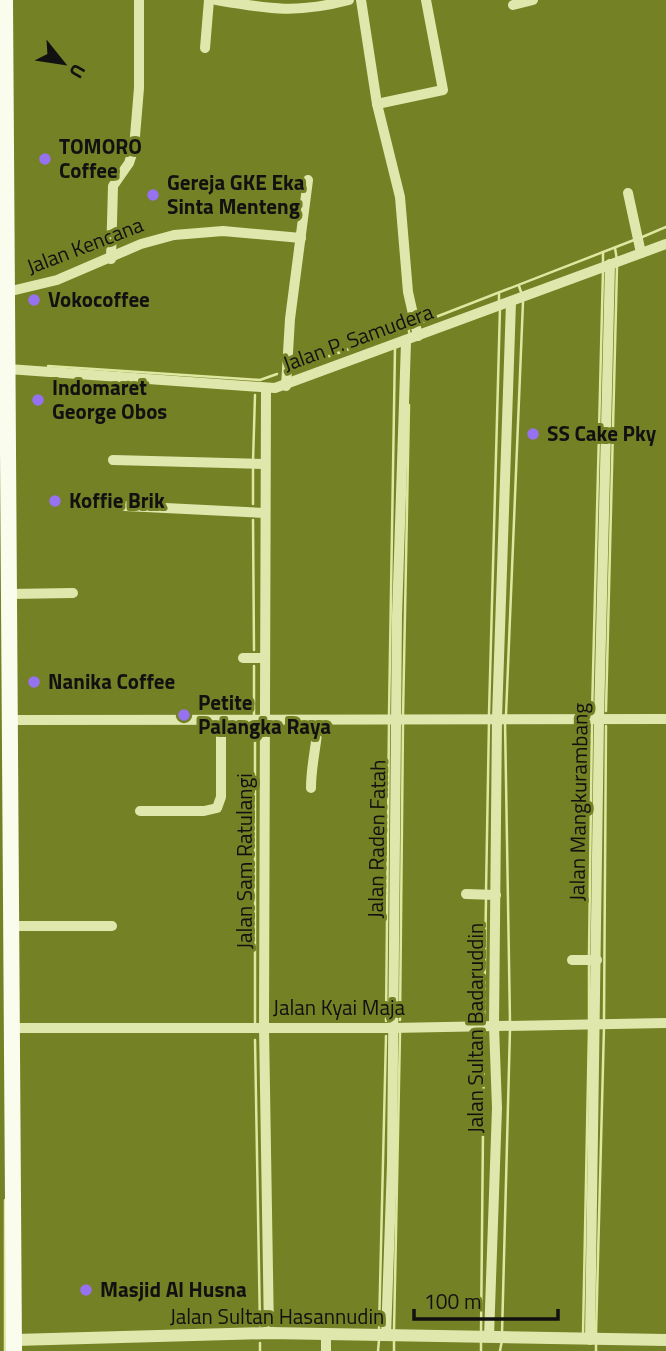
<svg xmlns="http://www.w3.org/2000/svg" width="666" height="1351" viewBox="0 0 666 1351" font-family="'Titillium Web',sans-serif">
<style>
.lines{fill:none;stroke-linecap:round;stroke-linejoin:round}
.stream{stroke:#dfe7a1;stroke-width:2.5}
.minor{stroke:#dfe7ad;stroke-width:10}
.tertiary{stroke:#dfe7ad;stroke-width:12}
.primary{stroke:#fafdee;stroke-width:16}
.poi-dot{fill:#9671f0;stroke:#748125;stroke-width:2.5}
.labels{text-anchor:middle;stroke-width:6;stroke-linejoin:round;paint-order:stroke}
.poi-label{font-size:21px;font-weight:bold;fill:#111;stroke:#748125;text-anchor:start}
.street-label{font-size:21px;fill:#111;stroke:#748125}
</style>
<rect width="100%" height="100%" fill="#748125"/>
<g class="lines">
<g class="stream">
<polyline points="640,238 666,227"/>
<polyline points="615,248 617,260"/>
<polyline points="603,252 603,263"/>
<polyline points="519,286 522,295"/>
<polyline points="499,294 499,301"/>
<polyline points="423,322 634,240"/>
<polyline points="48,366 260,380 277,374"/>
<polyline points="293,369 408,328 410,335"/>
<polyline points="253,462 255,395"/>
<polyline points="253,468 253,504"/>
<polyline points="253,520 254,650"/>
<polyline points="254,666 254,715"/>
<polyline points="606,711 617,266"/>
<polyline points="489,714 500,308"/>
<polyline points="592,714 603,270"/>
<polyline points="389,715 395,348"/>
<polyline points="506,715 523,302"/>
<polyline points="403,717 409,405"/>
<polyline points="505,721 510,1022"/>
<polyline points="255,734 255,1024"/>
<polyline points="486,893 489,721"/>
<polyline points="589,956 592,721"/>
<polyline points="400,1020 403,723"/>
<polyline points="604,1020 606,726"/>
<polyline points="386,1021 389,722"/>
<polyline points="484,1022 486,899"/>
<polyline points="589,1022 589,962"/>
<polyline points="255,1040 260,1326"/>
<polyline points="379,1330 386,1036"/>
<polyline points="394,1331 400,1033"/>
<polyline points="481,1334 484,1029"/>
<polyline points="502,1334 510,1029"/>
<polyline points="583,1334 589,1029"/>
<polyline points="596,1335 604,1027"/>
<polyline points="260,1343 260,1351"/>
<polyline points="5,1351 5,1200"/>
<polyline points="378,1351 379,1340"/>
<polyline points="394,1351 394,1341"/>
<polyline points="481,1351 481,1340"/>
<polyline points="500,1351 502,1340"/>
<polyline points="596,1351 596,1342"/>
</g>
<g class="minor">
<path d="M 216,0 C 270,9 296,14 349,0"/>
<polyline points="361,0 377,104 400,197 408,292 418,336"/>
<polyline points="513,5 533,0"/>
<polyline points="205,48 209,0"/>
<polyline points="377,104 443,90 426,0"/>
<polyline points="628,193 641,253"/>
<polyline points="111,259 113,186 129,163 134,148 139,88 139,0"/>
<polyline points="7,292 57,280 141,244 174,235 223,231 301,238"/>
<polyline points="8,369 275,388 666,244"/>
<polyline points="286,386 290,319 308,180"/>
<polyline points="266,389 264,1027 269,1333"/>
<polyline points="113,460 265,464"/>
<polyline points="125,506 265,513"/>
<polyline points="10,594 73,593"/>
<polyline points="243,658 265,658"/>
<polyline points="12,720 666,719"/>
<path d="M 311,788 C 311,764 317,745 318,721"/>
<polyline points="140,811 204,811 217,808 221,797 221,721"/>
<polyline points="466,894 496,895"/>
<polyline points="12,926 112,926"/>
<polyline points="572,960 597,960"/>
<polyline points="12,1028 392,1028 666,1023"/>
<polyline points="386,1336 392,1164 397,616 406,342"/>
<polyline points="489,1337 497,1108 494,1026 497,718 511,302"/>
<polyline points="590,1340 599,719 610,264"/>
<polyline points="326,1351 326,1335"/>
</g>
<polyline class="tertiary" points="15,1340 269,1333 666,1340"/>
<polyline class="primary" points="5,0 14,1351"/>
</g>
<g class="poi-dot">
<circle cx="45" cy="159" r="7"/>
<circle cx="153" cy="195" r="7"/>
<circle cx="34" cy="300" r="7"/>
<circle cx="38" cy="400" r="7"/>
<circle cx="533" cy="434" r="7"/>
<circle cx="55" cy="501" r="7"/>
<circle cx="34" cy="682" r="7"/>
<circle cx="184" cy="715" r="7"/>
<circle cx="86" cy="1290" r="7"/>
</g>
<g class="labels">
<g class="poi-label">
<text x="59" y="154">TOMORO<tspan x="59" dy="24">Coffee</tspan></text>
<text x="167" y="190">Gereja GKE Eka<tspan x="167" dy="24">Sinta Menteng</tspan></text>
<text x="48" y="307">Vokocoffee</text>
<text x="52" y="395">Indomaret<tspan x="52" dy="24">George Obos</tspan></text>
<text x="547" y="441">SS Cake Pky</text>
<text x="69" y="508">Koffie Brik</text>
<text x="48" y="689">Nanika Coffee</text>
<text x="198" y="710">Petite<tspan x="198" dy="24">Palangka Raya</tspan></text>
<text x="100" y="1297">Masjid Al Husna</text>
</g>
<g class="street-label">
<text transform="translate(85 246) rotate(-21)" y="7">Jalan Kencana</text>
<text transform="translate(358 338) rotate(-20)" y="7">Jalan P. Samudera</text>
<text transform="translate(579 802) rotate(-89)" y="7">Jalan Mangkurambang</text>
<text transform="translate(377 839) rotate(-89)" y="7">Jalan Raden Fatah</text>
<text transform="translate(245 861) rotate(-90)" y="7">Jalan Sam Ratulangi</text>
<text x="339" y="1015">Jalan Kyai Maja</text>
<text transform="translate(476 1028) rotate(-90)" y="7">Jalan Sultan Badaruddin</text>
<text x="277" y="1324">Jalan Sultan Hasannudin</text>
</g>
</g>
<g transform="translate(63 63) rotate(120)" stroke="#748125" stroke-width="5" paint-order="stroke">
<path d="M0-5L12 26L0 18L-12 26Z" fill="#111111"/>
<text y="-10" font-size="19" font-weight="bold" text-anchor="middle" fill="#111111">U</text>
</g>
<path d="M414 1309v10h144v-10" fill="none" stroke="#111111" stroke-width="3.5"/>
<text x="424" y="1309" font-size="21" fill="#111111" stroke="#748125" stroke-width="5" paint-order="stroke">100 m</text>
</svg>
